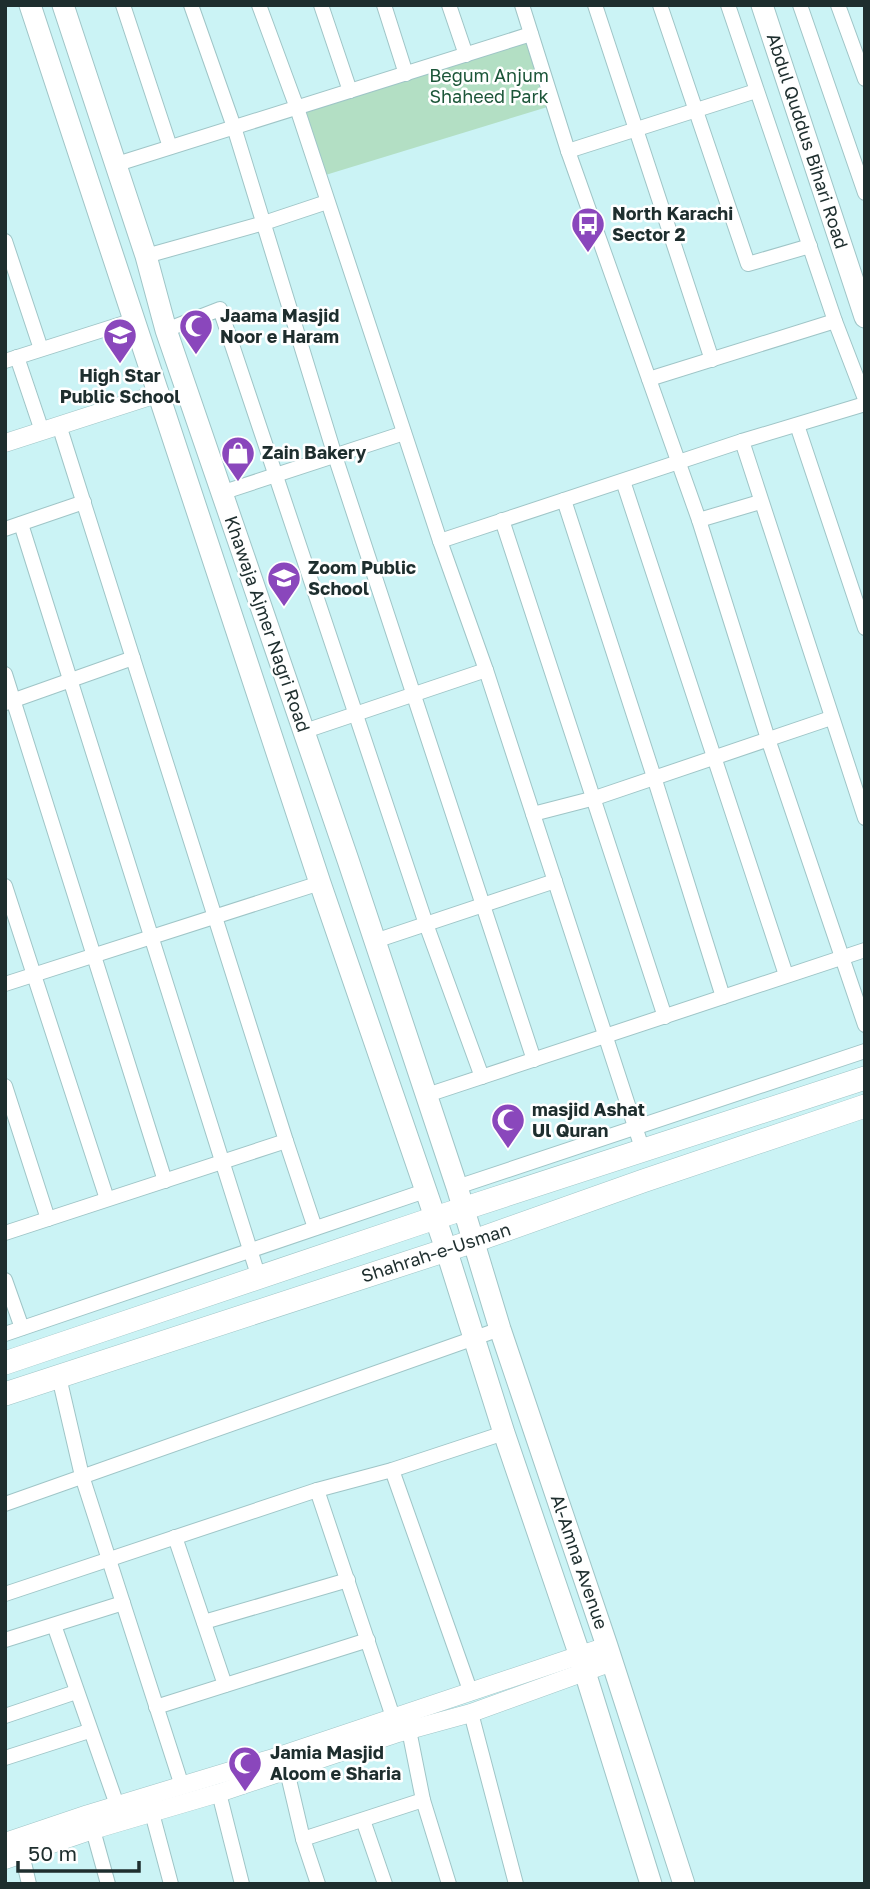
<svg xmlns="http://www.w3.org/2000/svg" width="870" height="1889" viewBox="0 0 870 1889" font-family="'Golos Text',sans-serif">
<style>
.green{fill:#b3dfc4}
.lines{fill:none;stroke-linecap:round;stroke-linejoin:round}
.minor-casing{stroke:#9fc5c7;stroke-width:16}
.tertiary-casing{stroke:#9fc5c7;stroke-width:19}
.secondary-casing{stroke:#9fc5c7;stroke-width:23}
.primary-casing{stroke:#9fc5c7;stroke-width:24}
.minor{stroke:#fff;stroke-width:14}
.tertiary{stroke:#fff;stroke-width:18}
.secondary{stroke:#fff;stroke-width:21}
.primary{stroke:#fff;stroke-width:23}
.labels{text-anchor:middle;stroke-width:5;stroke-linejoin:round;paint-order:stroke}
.park-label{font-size:18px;fill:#1c5639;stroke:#fff}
.street-label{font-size:18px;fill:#1e2e2e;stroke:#fff}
.poi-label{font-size:18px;font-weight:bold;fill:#1e2e2e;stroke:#fff;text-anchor:start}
</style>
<rect width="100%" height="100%" fill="#cbf3f5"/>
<polygon class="green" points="531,34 554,105 319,177 297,108"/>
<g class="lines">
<g class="minor-casing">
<g id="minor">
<polyline points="123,5 170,147"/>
<polyline points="191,5 234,127 335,456 534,1060"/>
<polyline points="259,5 297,108 440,541 486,670 643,1151"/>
<polyline points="321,5 350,91"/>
<polyline points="384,5 406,74"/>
<polyline points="449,5 466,55"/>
<polyline points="522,5 568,151 699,520 768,739 865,1025"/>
<polyline points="595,5 712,360"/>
<polyline points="660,5 748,264 810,246"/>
<polyline points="728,5 835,321 865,399"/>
<polyline points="800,5 865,193"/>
<polyline points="838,5 865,79"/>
<polyline points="568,151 756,91"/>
<polyline points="114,165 531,34"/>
<polyline points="5,241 41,349"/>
<polyline points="146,256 264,223 327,202"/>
<polyline points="166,330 220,309 426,924 482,1077"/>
<polyline points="17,357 42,431"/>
<polyline points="5,361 134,320"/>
<polyline points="649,379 835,321"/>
<polyline points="797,425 865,628"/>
<polyline points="742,441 865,818"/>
<polyline points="623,481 786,975"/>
<polyline points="221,493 404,433"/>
<polyline points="564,500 654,777 723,997"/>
<polyline points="502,520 665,1017"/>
<polyline points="699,520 760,502"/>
<polyline points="21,524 259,1278"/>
<polyline points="5,529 84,502"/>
<polyline points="440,541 742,441 865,404"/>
<polyline points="5,674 165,1181"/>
<polyline points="6,703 133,658"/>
<polyline points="305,731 486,670"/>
<polyline points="533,814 595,798 831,718"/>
<polyline points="5,886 107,1199"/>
<polyline points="375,941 555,881"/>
<polyline points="5,984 320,883"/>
<polyline points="5,1086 48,1219"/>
<polyline points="427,1095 865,950"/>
<polyline points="286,1141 315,1228"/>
<polyline points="457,1187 865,1051"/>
<polyline points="5,1233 286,1141 59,425"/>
<polyline points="5,1280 22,1328"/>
<polyline points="5,1334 425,1191"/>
<polyline points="59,1377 82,1476 182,1786"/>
<polyline points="392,1470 471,1693"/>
<polyline points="317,1490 392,1470 504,1433"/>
<polyline points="5,1504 500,1329"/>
<polyline points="175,1537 225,1685"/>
<polyline points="5,1594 317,1490 393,1717"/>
<polyline points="204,1622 348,1580"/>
<polyline points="54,1625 117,1805"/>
<polyline points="5,1640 123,1603"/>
<polyline points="156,1707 368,1640"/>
<polyline points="471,1713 516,1884"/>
<polyline points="5,1716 76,1692"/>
<polyline points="409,1730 423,1800 449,1884"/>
<polyline points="5,1758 89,1731"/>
<polyline points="287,1771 303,1839"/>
<polyline points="219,1793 242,1884"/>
<polyline points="152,1813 171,1884"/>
<polyline points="363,1820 385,1884"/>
<polyline points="93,1830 108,1884"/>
<polyline points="22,1854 29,1884"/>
<polyline points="318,1884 303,1839 423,1800"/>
</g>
</g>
<g class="tertiary-casing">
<g id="tertiary">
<polyline points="5,443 160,393"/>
<polyline points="5,1842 88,1814 273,1758 607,1646"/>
<polyline points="5,1860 93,1830 219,1793 398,1733 471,1713 612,1662"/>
</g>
</g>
<g class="secondary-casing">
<g id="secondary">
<polyline points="30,5 320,883 446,1249 504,1433 580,1656 651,1884"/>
<polyline points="63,5 146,256 166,330 348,860 457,1187 500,1329 607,1646 684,1884"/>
<polyline points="762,5 865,317"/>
</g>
</g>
<g class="primary-casing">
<g id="primary">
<polyline points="5,1363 435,1218 865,1078"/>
<polyline points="5,1394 474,1241 643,1181 865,1106"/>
</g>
</g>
<use href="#minor" class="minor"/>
<use href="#tertiary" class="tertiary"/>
<use href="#secondary" class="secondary"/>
<use href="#primary" class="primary"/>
</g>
<defs>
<g id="bus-pin" transform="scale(1.75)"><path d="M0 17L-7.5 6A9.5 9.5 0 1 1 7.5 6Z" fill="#8a47bc" stroke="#fff"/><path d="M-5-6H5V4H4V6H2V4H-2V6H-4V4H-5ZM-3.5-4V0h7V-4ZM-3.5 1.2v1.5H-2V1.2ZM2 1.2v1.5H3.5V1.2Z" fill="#fff"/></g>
<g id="mosque-pin" transform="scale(1.75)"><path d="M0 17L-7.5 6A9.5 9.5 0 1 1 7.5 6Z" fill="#8a47bc" stroke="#fff"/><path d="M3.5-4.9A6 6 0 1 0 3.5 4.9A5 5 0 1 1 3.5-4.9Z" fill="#fff"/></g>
<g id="school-pin" transform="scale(1.75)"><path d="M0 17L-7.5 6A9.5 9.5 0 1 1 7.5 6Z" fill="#8a47bc" stroke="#fff"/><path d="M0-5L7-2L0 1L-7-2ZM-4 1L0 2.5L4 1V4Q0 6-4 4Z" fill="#fff"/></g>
<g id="shop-pin" transform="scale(1.75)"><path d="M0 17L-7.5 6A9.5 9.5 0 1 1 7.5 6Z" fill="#8a47bc" stroke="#fff"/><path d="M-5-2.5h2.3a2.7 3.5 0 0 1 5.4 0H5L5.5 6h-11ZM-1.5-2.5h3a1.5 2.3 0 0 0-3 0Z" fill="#fff"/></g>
</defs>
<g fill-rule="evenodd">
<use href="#bus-pin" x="588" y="224"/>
<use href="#mosque-pin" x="196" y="326"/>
<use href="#school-pin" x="120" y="335"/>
<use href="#shop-pin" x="238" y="453"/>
<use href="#school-pin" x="284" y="578"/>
<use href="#mosque-pin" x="508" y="1120"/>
<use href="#mosque-pin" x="245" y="1763"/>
</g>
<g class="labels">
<g class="park-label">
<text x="489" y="82">Begum Anjum<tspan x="489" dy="21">Shaheed Park</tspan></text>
</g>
<g class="street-label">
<text transform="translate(807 141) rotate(72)" y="6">Abdul Quddus Bihari Road</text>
<text transform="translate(267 624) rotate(71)" y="6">Khawaja Ajmer Nagri Road</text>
<text transform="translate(436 1253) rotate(-18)" y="6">Shahrah-e-Usman</text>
<text transform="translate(579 1562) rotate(71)" y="6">Al-Amna Avenue</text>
</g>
<g class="poi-label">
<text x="612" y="220">North Karachi<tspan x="612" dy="21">Sector 2</tspan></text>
<text x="220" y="322">Jaama Masjid<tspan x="220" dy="21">Noor e Haram</tspan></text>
<text x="120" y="382" text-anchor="middle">High Star<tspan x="120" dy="21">Public School</tspan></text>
<text x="262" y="459">Zain Bakery</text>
<text x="308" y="574">Zoom Public<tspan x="308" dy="21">School</tspan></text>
<text x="532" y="1116">masjid Ashat<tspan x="532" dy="21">Ul Quran</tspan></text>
<text x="270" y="1759">Jamia Masjid<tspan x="270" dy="21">Aloom e Sharia</tspan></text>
</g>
</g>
<rect width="870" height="1889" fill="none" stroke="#1e2e2e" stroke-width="14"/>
<path d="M18 1861v10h121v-10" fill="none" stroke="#1e2e2e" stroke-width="3.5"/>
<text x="28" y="1861" font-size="21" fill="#1e2e2e" stroke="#ffffff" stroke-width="5" paint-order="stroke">50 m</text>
</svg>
